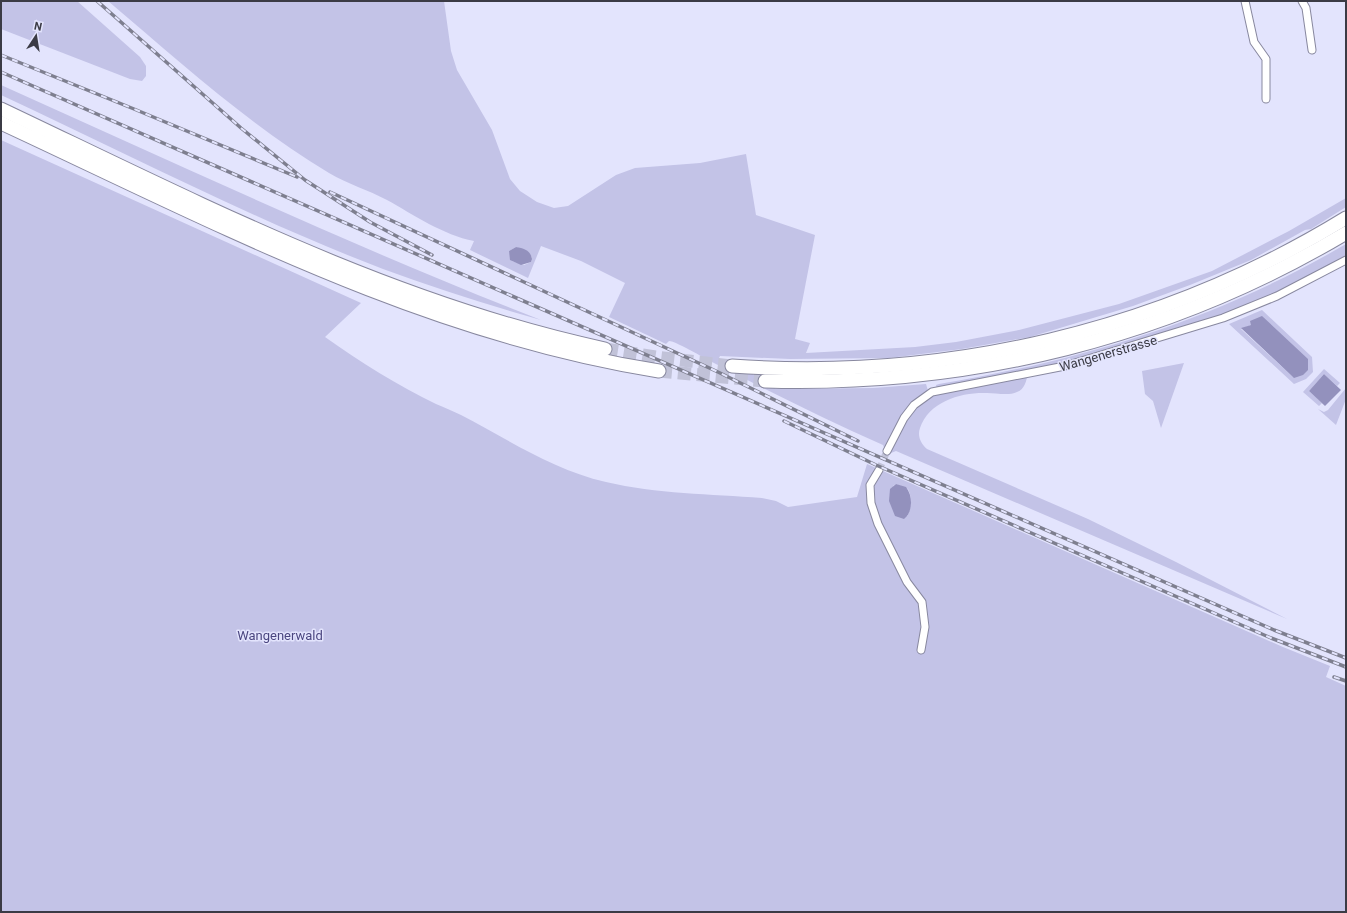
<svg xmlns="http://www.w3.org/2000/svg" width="1347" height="913" viewBox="0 0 1347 913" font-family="Roboto,sans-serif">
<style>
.green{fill:#c3c3e7;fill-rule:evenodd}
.water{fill:#9391bd}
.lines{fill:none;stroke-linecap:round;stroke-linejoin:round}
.street-tunnel{stroke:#c1c2d8;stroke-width:7;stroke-dasharray:7 3.5;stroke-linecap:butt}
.highway-tunnel{stroke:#c1c2d8;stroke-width:13;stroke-dasharray:13 6;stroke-linecap:butt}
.street-casing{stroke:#88889f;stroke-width:9}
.highway-casing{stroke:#88889f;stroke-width:15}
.street{stroke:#fff;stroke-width:7}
.highway{stroke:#fff;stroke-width:13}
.rail-casing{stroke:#7e7f8f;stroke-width:3.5}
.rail{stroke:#e3e4fd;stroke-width:2;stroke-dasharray:6;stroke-linecap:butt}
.labels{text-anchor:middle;stroke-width:3;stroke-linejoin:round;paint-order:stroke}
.street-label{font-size:13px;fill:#3b3b45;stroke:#e3e4fd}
.park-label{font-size:13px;fill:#4b4680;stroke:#e3e4fd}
</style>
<rect width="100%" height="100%" fill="#e3e4fd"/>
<g class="green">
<polygon points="1,1 77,1 140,57 146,66 146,76 142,81 130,79 1,29"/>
<path d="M 108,1 L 444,1 L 451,51 L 457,70 L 492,130 L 510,179 L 520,191 L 537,202 L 554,208 L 568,206 L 616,175 L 635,168 L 700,163 L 746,154 L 756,215 L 815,235 L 795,339 L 810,343 L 806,353 L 915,347 L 956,342 L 1019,330 L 1119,304 L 1212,271 L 1289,231 L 1346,198 L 1346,207 L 1311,229 L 1305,230 L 1251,260 L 1190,285 L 1133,306 L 1030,337 L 962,349 L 889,358 L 790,359 L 720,356 L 719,358 L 740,372 L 751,373 L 776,389 L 873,388 L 926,384 L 929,394 L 937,390 L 936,385 L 939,384 C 1087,359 1216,320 1346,244 L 1346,260 L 1262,303 L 1028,374 C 1026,381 1025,389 1017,392 C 1009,396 996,393 987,393 C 962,392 929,401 920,428 C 917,436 921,444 927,449 L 1088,519 L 1176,562 L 1287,619 L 896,451 L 891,453 L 885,450 L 883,445 C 827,420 772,393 718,365 C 709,361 676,341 669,341 L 666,344 L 609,317 L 625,283 L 581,261 L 541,246 L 528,278 L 470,250 L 474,241 C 443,235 414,215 387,200 C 368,190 348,184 329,173 C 249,125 179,61 108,1 ZM 516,247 L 528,252 L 532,257 L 531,262 L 524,265 L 512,261 L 509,251 Z"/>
<path d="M 1,85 C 180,165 358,249 541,320 C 488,305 435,288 383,269 C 252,219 128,154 1,95 Z"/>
<path d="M 1,140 L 361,303 L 325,337 C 360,362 399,386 436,404 C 445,408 453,411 461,415 C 509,440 553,470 606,482 C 656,494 711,494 762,498 L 776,501 L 788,507 L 857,497 L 867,464 L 1283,647 L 1330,666 L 1326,677 L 1346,686 L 1346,912 L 1,912 ZM 896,484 L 908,489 C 912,498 912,507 907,516 L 893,486 Z"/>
<path d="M 1262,310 L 1312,357 L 1313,372 L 1306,379 L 1294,384 L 1229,324 ZM 1251,325 L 1294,378 L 1241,329 Z"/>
<polygon points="1184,363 1161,428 1153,401 1145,394 1142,371"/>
<polygon points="1324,369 1340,383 1337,386 1324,374 1309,391 1322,403 1319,406 1303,392"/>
<polygon points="1346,388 1346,399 1336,425 1318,409 1324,412 1328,410"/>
</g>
<g class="water">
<path d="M 516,247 C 524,248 531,251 532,259 L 531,262 L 521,265 L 510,260 L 509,251 Z"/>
<polygon points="1262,316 1308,359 1308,370 1303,375 1294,378 1241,328 1251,325 1250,321"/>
<polygon points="1324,374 1341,390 1325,406 1309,391"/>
<path d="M 896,484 L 906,487 C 913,496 913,512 904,519 L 895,516 L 889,501 L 890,489 Z"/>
</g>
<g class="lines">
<polyline class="street-tunnel" points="879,470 887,451"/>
<g class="highway-tunnel">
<polyline points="605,349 656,357 732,366"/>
<polyline points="659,371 765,381"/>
</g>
<g class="street-casing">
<g id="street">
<polyline points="1245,1 1254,42 1266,59 1266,99"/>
<polyline points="1302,1 1306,8 1312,50"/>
<polyline points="887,451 904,418 914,405 932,392 1065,366 1223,318 1277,296 1346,260"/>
<polyline points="879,470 870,485 871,503 878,524 907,582 922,602 925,627 921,650"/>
</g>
</g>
<g class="highway-casing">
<g id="highway">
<path d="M 1,109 C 197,202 391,303 605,349"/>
<path d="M 1,123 C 214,222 424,334 659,371"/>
<path d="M 732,366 C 946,381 1162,331 1346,218"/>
<path d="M 765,381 C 970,387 1170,338 1346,233"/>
</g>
</g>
<use href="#street" class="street"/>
<use href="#highway" class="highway"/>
<g class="rail-casing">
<g id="rail">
<polyline points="97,1 241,128 305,180 370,222 432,255"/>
<polyline points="1,55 134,109 297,177"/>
<polyline points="1,72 1274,630 1346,658"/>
<polyline points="330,192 718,372 858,441"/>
<polyline points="784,421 876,465 1271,638 1346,667"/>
<polyline points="1334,677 1346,681"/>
</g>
</g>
<use href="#rail" class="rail"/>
</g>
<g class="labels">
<g class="street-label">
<text transform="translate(1108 353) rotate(-16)" y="5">Wangenerstrasse</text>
</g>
<g class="park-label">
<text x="280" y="640">Wangenerwald</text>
</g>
</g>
<rect width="1347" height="913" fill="none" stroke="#3b3b45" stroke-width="4"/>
<g transform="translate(36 36) rotate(12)" stroke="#e3e4fd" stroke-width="3" paint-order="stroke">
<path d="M0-3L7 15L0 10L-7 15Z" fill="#3b3b45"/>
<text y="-6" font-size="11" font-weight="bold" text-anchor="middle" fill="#3b3b45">N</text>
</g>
</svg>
